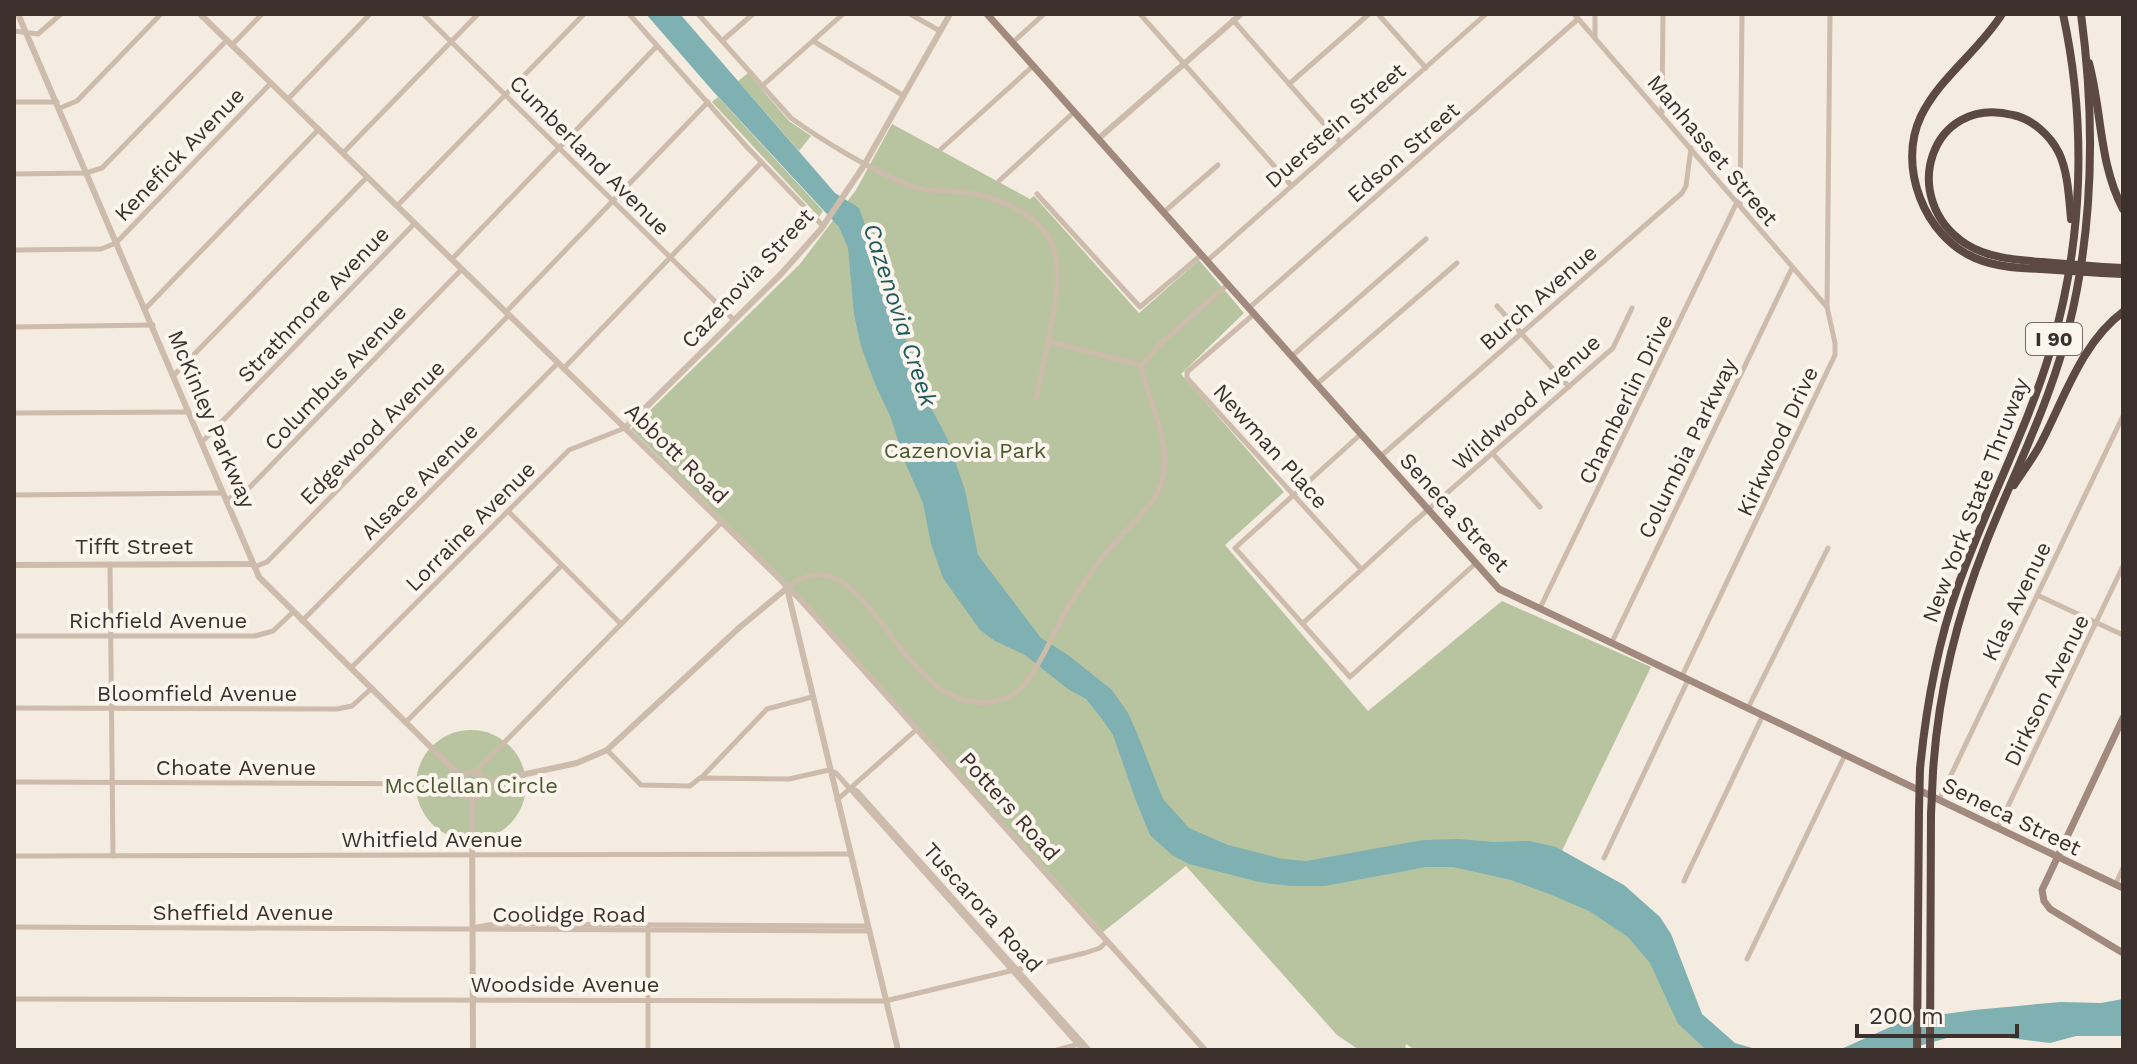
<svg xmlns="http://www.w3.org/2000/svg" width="2137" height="1064" viewBox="0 0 2137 1064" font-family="'Work Sans',sans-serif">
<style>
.green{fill:#b8c4a0}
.water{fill:#7fb0b2}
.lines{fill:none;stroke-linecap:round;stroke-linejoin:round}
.minor{stroke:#cdbbac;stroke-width:5}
.tertiary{stroke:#cdbbac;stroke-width:6}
.secondary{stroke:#a18a7d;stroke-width:7}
.motorway{stroke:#5c4a42;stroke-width:8}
.motorway-bridge{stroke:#5c4a42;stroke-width:8}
.labels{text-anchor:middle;stroke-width:8;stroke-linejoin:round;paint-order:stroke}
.shield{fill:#fbf5ee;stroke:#756b66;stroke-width:2}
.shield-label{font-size:20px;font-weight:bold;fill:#3b302b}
.street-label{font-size:22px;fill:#3b302b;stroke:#fbf5ee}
.park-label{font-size:22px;fill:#4a5a2e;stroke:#fbf5ee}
.water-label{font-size:24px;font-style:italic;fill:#1f5a5e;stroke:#fbf5ee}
</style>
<rect width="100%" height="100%" fill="#f4ebe1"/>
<g class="green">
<polygon points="748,73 789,121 811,136 799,151 738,81"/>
<polygon points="718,97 823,211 819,217 712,102"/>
<polygon points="892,124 1030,199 1034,196 1139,313 1199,260 1244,313 1181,374 1284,492 1225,545 1368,711 1502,601 1651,667 1557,861 1648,952 1678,1024 1706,1050 1415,1050 1406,1044 1405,1050 1359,1050 1337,1035 1186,866 1103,932 783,579 631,429 800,264 856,190"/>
<circle cx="471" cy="785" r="55"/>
</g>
<g class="water">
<polygon points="646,14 680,14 835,193 859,208 930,406 947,438 965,490 978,555 1041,638 1068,655 1112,690 1128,713 1137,733 1163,799 1189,828 1228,845 1283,859 1306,861 1423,840 1458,839 1494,842 1529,841 1556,847 1624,885 1660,917 1671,934 1702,1014 1735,1043 1759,1050 1706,1050 1678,1024 1650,963 1628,937 1589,911 1552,895 1511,880 1453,867 1426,867 1325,886 1291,886 1259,882 1189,864 1172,855 1150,835 1136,801 1113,735 1102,719 1086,699 1068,689 1025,655 995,641 980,630 943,578 931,544 923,503 904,460 891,418 875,384 861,346 854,314 848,248 839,227 711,89"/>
<polygon points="2123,999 2123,1036 2076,1036 2050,1043 1985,1035 1947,1038 1905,1050 1839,1050 1908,1019 1974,1010 2060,1002 2101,1003"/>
</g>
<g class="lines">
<g class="minor">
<polyline points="423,14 734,320"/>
<polyline points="629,14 746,146 823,226"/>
<path d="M 698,14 L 791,118 C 823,141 871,170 908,185 C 928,193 948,190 969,193 C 1002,198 1046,217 1055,253 C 1064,287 1043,362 1036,398"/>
<polyline points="910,14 940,31"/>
<polyline points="1140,14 1291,185"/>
<polyline points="1378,14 1426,68"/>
<polyline points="1574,14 1827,307"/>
<polyline points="1233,20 1340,142"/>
<polyline points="14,31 38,34 61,14"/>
<polyline points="1595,37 1595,14"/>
<polyline points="722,41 753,14"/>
<polyline points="813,41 904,96"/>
<polyline points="1012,43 1044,14"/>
<polyline points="232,45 262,14"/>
<polyline points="1289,84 1369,14"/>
<polyline points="762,86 843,14"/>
<polyline points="288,99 370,14"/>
<polyline points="14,102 57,102"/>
<polyline points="60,108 77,101 161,14"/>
<polyline points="1662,113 1663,14"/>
<polyline points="941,149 1033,66"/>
<polyline points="343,153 478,14"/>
<polyline points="14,174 86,173 102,168 227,40"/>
<polyline points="999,181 1074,112"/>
<polyline points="1037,194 1140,307 1201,255"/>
<polyline points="1740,205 1742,14"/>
<polyline points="397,206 584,14"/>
<polyline points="1164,212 1218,165"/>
<polyline points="14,250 101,249 116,243 271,83"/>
<polyline points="452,259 657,46"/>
<polyline points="1207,261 1486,14"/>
<polyline points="1497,306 1569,387"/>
<polyline points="1249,308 1578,19"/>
<polyline points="145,309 319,129"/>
<polyline points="506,312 708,102"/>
<polyline points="1254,314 1187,372 1187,378 1361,569"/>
<polyline points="14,327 153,325"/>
<polyline points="1047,341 1141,365"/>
<polyline points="1292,356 1426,239"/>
<polyline points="1141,365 1161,343 1227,285"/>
<polyline points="564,368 761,163"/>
<polyline points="174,375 367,177"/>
<polyline points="1317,384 1457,263"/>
<polyline points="14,413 189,412"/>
<polyline points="1361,434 1235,548 1350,677 1476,563"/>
<polyline points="202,442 415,223"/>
<polyline points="1493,454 1540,507"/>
<polyline points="1381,456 1682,193 1686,186 1691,148"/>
<polyline points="14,495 223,493"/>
<polyline points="226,500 249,488 462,269"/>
<polyline points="508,511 621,624"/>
<polyline points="110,564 113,856"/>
<polyline points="254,567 267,562 509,315"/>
<path d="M 787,588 C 869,522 897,723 997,701 C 1007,698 1016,694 1023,686 C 1041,664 1052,636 1065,612 C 1080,587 1098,561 1118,539 C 1129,527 1141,516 1151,503 C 1183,459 1150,411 1141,365"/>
<polyline points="2037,595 2123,635"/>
<polyline points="1540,608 1737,202"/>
<polyline points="302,621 558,363"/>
<polyline points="1303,623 1408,527 1613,348 1632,308"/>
<polyline points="14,636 255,636 273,631 293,612"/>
<polyline points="1612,642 1792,268"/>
<polyline points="351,668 569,450 625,428"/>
<polyline points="1682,676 1835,355 1835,343 1827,307 1830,14"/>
<polyline points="14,708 337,709 352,706 372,688"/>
<polyline points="1748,708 1828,548"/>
<polyline points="407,721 561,566"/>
<polyline points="607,750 641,785 690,786 700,778 789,779 829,770 836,773 1083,1050"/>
<polyline points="475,772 722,522"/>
<polyline points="701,778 767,709 812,697"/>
<polyline points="14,782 458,784"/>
<polyline points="851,788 857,791 1089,1050"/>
<polyline points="837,800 917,729"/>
<polyline points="1939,800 2123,416"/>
<polyline points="1998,827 2123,566"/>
<polyline points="14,856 850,854"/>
<polyline points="1604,858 1688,680"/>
<polyline points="1684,881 1763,715"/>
<polyline points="2115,885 2123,868"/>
<polyline points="14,927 869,931"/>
<polyline points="477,927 494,924 867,926"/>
<polyline points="1747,959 1845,755"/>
<polyline points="14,999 885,1001 1085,953 1100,948 1107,941"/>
<polyline points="648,1050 648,927"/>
<polyline points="1057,1050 1079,1044"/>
</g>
<g class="tertiary">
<polyline points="18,14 259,577 461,777"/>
<polyline points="200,14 782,581 787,588 898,1050"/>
<polyline points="1098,139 1241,14"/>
<polyline points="625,428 781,274 821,229 863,167 950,14"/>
<polyline points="14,565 253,564"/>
<polyline points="787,588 798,597 1205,1050"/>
<circle cx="471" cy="785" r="13"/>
<polyline points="484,783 577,763 607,750 740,627 787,588"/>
<polyline points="472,798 473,1050"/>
</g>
<g class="secondary">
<polyline points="987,14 1499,589 2123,888"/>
<polyline points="2123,718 2042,890 2044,901 2050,909 2123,953"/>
</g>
<g class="motorway">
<path d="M 2002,14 C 1979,51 1940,77 1921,116 C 1897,166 1924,236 1975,258 C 1996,267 2018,268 2041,269"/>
<path d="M 2089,63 C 2102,112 2099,164 2123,209"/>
<path d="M 2042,262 C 2016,260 1988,258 1966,244 C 1897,199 1931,94 2013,115 C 2032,119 2050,135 2059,153 C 2068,172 2069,198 2071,219"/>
<polyline points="2103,267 2123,268"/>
<polyline points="2102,273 2123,274"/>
<path d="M 2014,485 C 2023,471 2034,457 2041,443 C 2064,399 2082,342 2123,312"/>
<path d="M 1920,769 C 1926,707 1937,645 1958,586 C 1986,506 2027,430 2051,349 C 2083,242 2087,124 2063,14"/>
<path d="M 1933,772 C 1938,693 1957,616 1986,543 C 2006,492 2031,442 2049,391 C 2093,272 2098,139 2081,14"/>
<polyline points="1917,1050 1919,810"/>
<polyline points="1930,1050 1931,814"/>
</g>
<g class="motorway-bridge">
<polyline points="2042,262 2103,267"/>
<polyline points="2041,269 2102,273"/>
<polyline points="1919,810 1920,769"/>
<polyline points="1931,814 1933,772"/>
</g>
</g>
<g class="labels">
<rect class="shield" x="2026" y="323" width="56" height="32" rx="6"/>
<g class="shield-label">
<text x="2054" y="346">I 90</text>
</g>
<g class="street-label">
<text transform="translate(1335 125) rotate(-41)" y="8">Duerstein Street</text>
<text transform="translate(1713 150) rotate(50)" y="8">Manhasset Street</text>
<text transform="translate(1403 152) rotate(-41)" y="8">Edson Street</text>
<text transform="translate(179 154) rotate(-46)" y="8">Kenefick Avenue</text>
<text transform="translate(590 155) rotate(45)" y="8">Cumberland Avenue</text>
<text transform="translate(747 278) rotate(-47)" y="8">Cazenovia Street</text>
<text transform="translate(1538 297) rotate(-41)" y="8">Burch Avenue</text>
<text transform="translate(313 304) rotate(-46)" y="8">Strathmore Avenue</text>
<text transform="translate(335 377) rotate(-46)" y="8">Columbus Avenue</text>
<text transform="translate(1625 399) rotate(-64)" y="8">Chamberlin Drive</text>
<text transform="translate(1526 402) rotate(-42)" y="8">Wildwood Avenue</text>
<text transform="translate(212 419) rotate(67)" y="8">McKinley Parkway</text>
<text transform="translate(372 432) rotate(-45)" y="8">Edgewood Avenue</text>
<text transform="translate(1777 441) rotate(-65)" y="8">Kirkwood Drive</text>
<text transform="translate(1271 446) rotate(48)" y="8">Newman Place</text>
<text transform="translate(1687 448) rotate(-64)" y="8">Columbia Parkway</text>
<text transform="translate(677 453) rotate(44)" y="8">Abbott Road</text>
<text transform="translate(419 481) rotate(-45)" y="8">Alsace Avenue</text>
<text transform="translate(1975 500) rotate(-69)" y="8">New York State Thruway</text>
<text transform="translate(1455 512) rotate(48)" y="8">Seneca Street</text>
<text transform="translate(470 526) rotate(-45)" y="8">Lorraine Avenue</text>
<text x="134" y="554">Tifft Street</text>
<text transform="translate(2016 601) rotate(-64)" y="8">Klas Avenue</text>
<text x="158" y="628">Richfield Avenue</text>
<text transform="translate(2046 690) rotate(-64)" y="8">Dirkson Avenue</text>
<text x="197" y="701">Bloomfield Avenue</text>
<text x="236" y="775">Choate Avenue</text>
<text transform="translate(1010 806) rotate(48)" y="8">Potters Road</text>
<text transform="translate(2012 816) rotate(26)" y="8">Seneca Street</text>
<text x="432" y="847">Whitfield Avenue</text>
<text transform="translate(983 907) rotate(48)" y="8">Tuscarora Road</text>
<text x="243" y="920">Sheffield Avenue</text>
<text x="569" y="922">Coolidge Road</text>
<text x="565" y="992">Woodside Avenue</text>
</g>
<g class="park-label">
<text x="965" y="458">Cazenovia Park</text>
<text x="471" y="793">McClellan Circle</text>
</g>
<g class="water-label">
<text transform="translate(900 315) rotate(72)" y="8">Cazenovia Creek</text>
</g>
</g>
<rect width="2137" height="1064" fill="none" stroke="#3b302b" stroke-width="32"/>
<path d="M1857 1024v12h160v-12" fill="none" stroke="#3b302b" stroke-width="4"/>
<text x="1869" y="1024" font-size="24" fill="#3b302b" stroke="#fbf5ee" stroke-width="6" paint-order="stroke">200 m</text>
</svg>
